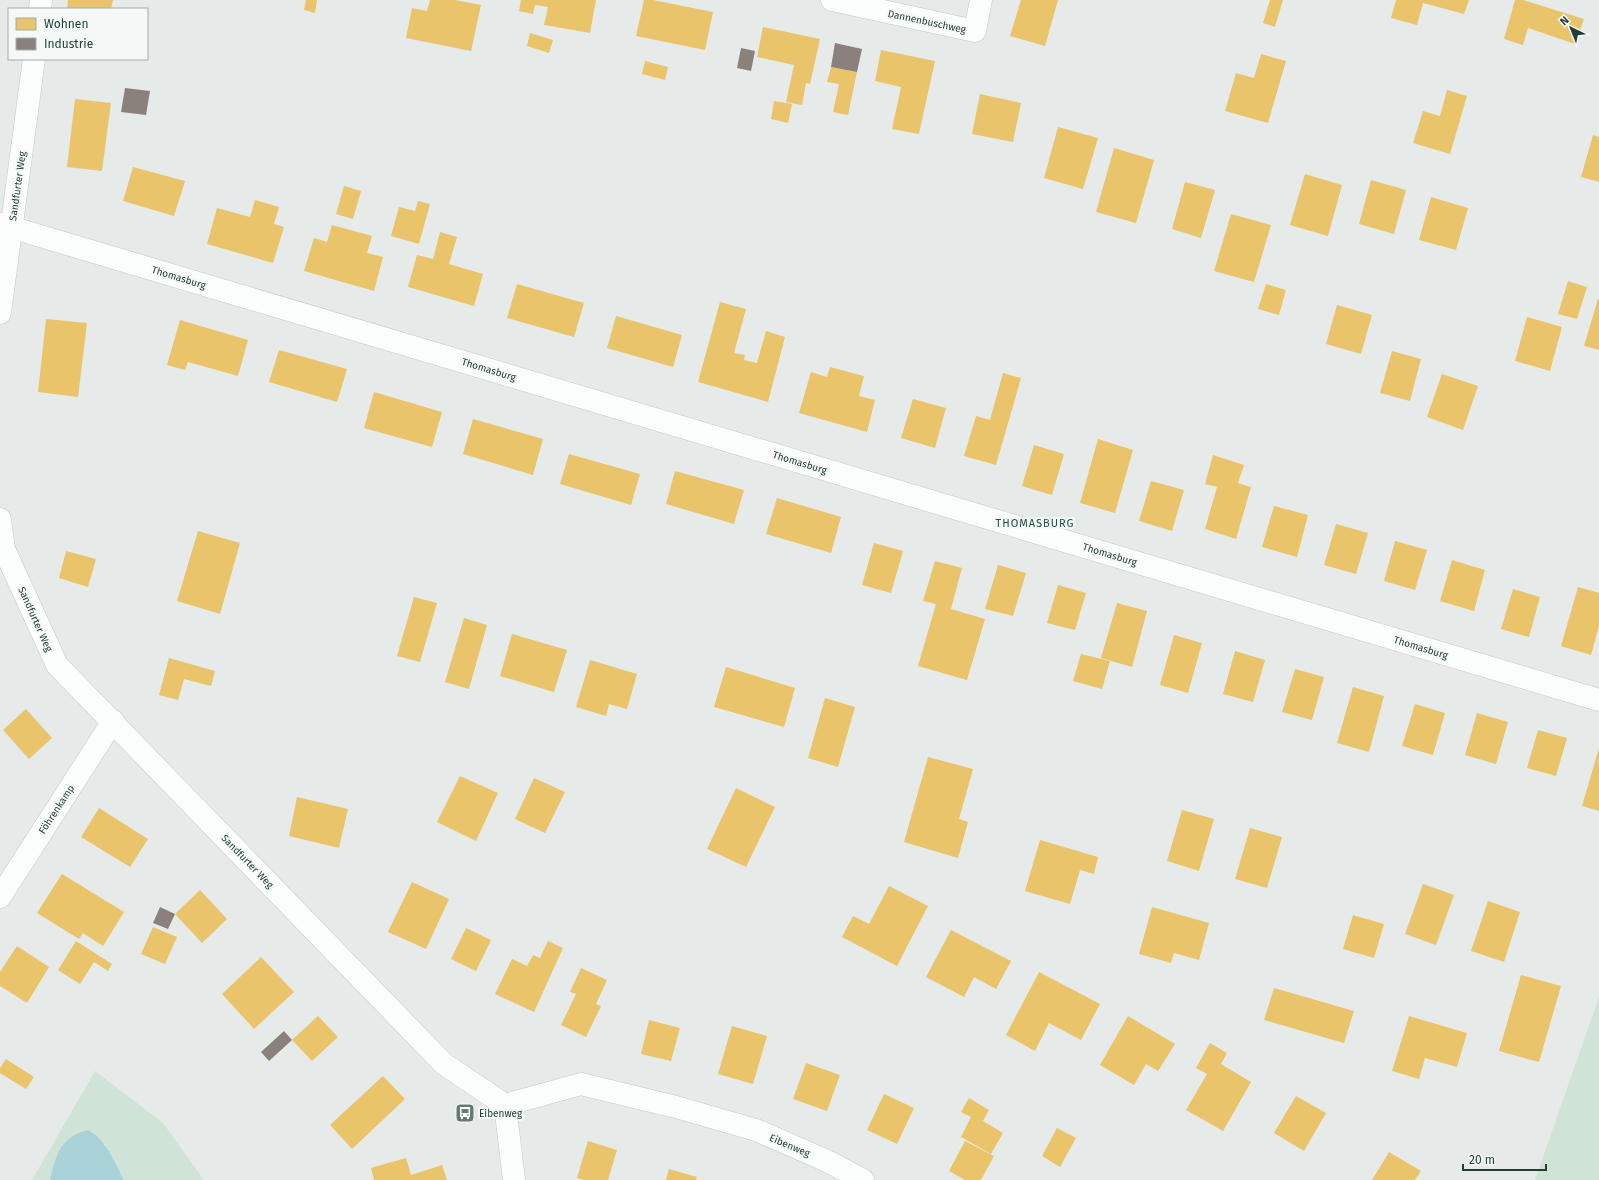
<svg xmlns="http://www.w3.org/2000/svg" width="1599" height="1180" viewBox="0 0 1599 1180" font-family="'Fira Sans',sans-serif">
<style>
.green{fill:#cfe4d6}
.water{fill:#a8d1d8}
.homes{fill:#e9c46a}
.industry{fill:#8a817c}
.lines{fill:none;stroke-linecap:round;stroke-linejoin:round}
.minor-casing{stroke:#c3c8c6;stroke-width:23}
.minor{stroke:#fbfcfc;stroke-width:22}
.labels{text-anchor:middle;stroke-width:4;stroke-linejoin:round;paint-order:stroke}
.street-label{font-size:10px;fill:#233e37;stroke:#f4f9f7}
.poi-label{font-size:10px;fill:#233e37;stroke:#f4f9f7;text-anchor:start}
.neighbourhood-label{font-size:11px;letter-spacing:1px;fill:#205045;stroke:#f4f9f7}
</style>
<rect width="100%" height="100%" fill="#e6ebe9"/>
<g class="green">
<polygon points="1599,997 1599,1180 1535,1180"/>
<polygon points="95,1071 163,1123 204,1180 124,1180 105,1144 55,1160 50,1180 32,1180"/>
</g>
<path class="water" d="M 88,1130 C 107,1141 114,1161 124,1180 L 50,1180 C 56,1155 60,1137 88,1130 Z"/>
<g class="homes">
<polygon points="68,0 113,0 111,9 67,9"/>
<polygon points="306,0 317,0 315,13 304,10"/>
<polygon points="430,0 455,0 481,5 471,51 406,38 412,8 427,11"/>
<polygon points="521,0 596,0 590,33 544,25 548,7 535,5 533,14 519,11"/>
<polygon points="644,0 653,0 713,12 705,50 636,36"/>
<polygon points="1021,0 1058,0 1045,46 1010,36"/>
<polygon points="1270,0 1283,0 1275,27 1263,23"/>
<polygon points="1396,0 1469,0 1464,14 1423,3 1417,25 1391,18"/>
<polygon points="1515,0 1523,0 1584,19 1575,44 1528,28 1523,45 1504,39"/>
<polygon points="763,27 820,39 810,84 806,83 802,105 786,102 794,65 757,57"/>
<polygon points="530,33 553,40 549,53 527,46"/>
<polygon points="881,50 935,61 919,134 892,129 901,87 875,81"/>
<polygon points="1261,54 1286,61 1268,123 1225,111 1236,73 1254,78"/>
<polygon points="645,61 668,67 665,80 642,74"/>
<polygon points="831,67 857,72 848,115 833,112 839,84 827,82"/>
<polygon points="1447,90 1467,96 1450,154 1413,143 1423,111 1440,116"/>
<polygon points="980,94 1021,103 1013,142 972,134"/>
<polygon points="75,99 111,103 102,171 67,167"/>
<polygon points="774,101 792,104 788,123 771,119"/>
<polygon points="1058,127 1098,138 1083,189 1044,178"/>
<polygon points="1593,135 1599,137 1599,182 1581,177"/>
<polygon points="1114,148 1154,160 1136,223 1096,212"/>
<polygon points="133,167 185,181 174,216 123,201"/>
<polygon points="1305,174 1342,185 1328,236 1290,225"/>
<polygon points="1371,180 1406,190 1394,234 1359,224"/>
<polygon points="1185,182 1215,190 1201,238 1172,229"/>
<polygon points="344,186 361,191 353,219 336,214"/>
<polygon points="1431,197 1468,208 1456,250 1419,240"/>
<polygon points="255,200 279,207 274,224 284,227 273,263 207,244 217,208 250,217"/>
<polygon points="418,201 430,204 419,244 391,236 399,207 415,211"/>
<polygon points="1231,214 1271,225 1254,282 1214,271"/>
<polygon points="332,225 372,236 367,253 383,257 374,291 304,271 314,238 327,242"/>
<polygon points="440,232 457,237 449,264 483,274 474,306 408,287 417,255 433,259"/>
<polygon points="1568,281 1587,287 1577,319 1558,314"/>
<polygon points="517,284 584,303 574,337 507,318"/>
<polygon points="1266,284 1286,290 1279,315 1258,309"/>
<polygon points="1598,299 1599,300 1599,350 1584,346"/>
<polygon points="720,302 746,309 734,353 745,355 744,360 757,363 766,331 785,337 768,402 698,382"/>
<polygon points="1337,305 1372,315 1361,354 1326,344"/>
<polygon points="616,316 682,335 673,367 607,348"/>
<polygon points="1527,317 1562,327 1550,371 1515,361"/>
<polygon points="46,319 87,323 78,397 38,392"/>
<polygon points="180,320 248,340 238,376 188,362 185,370 167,365"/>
<polygon points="279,350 347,369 337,402 269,382"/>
<polygon points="1392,351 1421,359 1410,401 1380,393"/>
<polygon points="830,367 864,376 859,396 875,400 867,432 799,413 811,372 827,377"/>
<polygon points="1003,373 1021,378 996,465 964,456 976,416 990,420"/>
<polygon points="1442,374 1478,386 1463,430 1427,417"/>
<polygon points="374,392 442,412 432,447 364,428"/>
<polygon points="913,399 946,408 935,448 901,438"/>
<polygon points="473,419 543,439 533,475 463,454"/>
<polygon points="1098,439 1133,450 1115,513 1080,503"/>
<polygon points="1034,445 1064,454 1052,495 1022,486"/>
<polygon points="569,454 640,474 631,505 560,484"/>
<polygon points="1213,455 1244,465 1238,483 1251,487 1236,539 1205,529 1217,487 1205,484"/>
<polygon points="675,471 744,490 734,524 666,504"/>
<polygon points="1151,481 1184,490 1172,531 1139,521"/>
<polygon points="777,498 841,517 831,553 766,534"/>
<polygon points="1274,506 1308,515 1297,557 1262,547"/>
<polygon points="1336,524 1368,533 1356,574 1324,565"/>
<polygon points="198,531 240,543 220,614 177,601"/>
<polygon points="1395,541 1427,550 1415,590 1384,581"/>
<polygon points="874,543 903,551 891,593 862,585"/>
<polygon points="66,551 96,559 88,587 59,578"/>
<polygon points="1452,560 1485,570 1474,611 1440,601"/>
<polygon points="935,561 962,568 951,609 985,619 967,680 918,666 936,604 923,601"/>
<polygon points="998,565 1026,573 1013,616 985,609"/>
<polygon points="1058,585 1086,593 1075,630 1047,623"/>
<polygon points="1578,587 1599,593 1599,626 1591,655 1561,646"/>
<polygon points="1513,589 1540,597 1529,637 1501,629"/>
<polygon points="414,597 437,603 420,662 397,656"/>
<polygon points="1117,603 1147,611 1132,667 1101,658"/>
<polygon points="464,618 487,625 469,689 445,682"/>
<polygon points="512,634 567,650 554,692 500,676"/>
<polygon points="1174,635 1202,643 1188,693 1160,685"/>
<polygon points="1235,651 1265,660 1253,702 1223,694"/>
<polygon points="1081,654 1110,661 1102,689 1073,681"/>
<polygon points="169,658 215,671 211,686 184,679 178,700 159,695"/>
<polygon points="590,660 637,674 627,709 609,704 606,716 576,707"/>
<polygon points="726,667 795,688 784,727 714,707"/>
<polygon points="1295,669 1324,677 1312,720 1282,712"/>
<polygon points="1353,687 1384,696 1369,752 1337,743"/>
<polygon points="825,698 855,707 838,767 808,758"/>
<polygon points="1415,704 1445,713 1433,755 1402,746"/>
<polygon points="26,709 52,738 29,759 3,730"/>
<polygon points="1477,713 1508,722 1496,764 1465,755"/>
<polygon points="1538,730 1567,738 1556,776 1527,768"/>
<polygon points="1599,748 1599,811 1582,806"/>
<polygon points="928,757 973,769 959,819 968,822 958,858 904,842"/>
<polygon points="460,776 498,793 476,841 437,822"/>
<polygon points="534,778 565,792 545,833 515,819"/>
<polygon points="736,788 775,807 746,867 707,849"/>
<polygon points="297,797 348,809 339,848 289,836"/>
<polygon points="99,808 148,839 130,867 81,837"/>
<polygon points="1182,810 1214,819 1199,871 1167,861"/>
<polygon points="1250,828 1282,837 1267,888 1235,879"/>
<polygon points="1040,840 1098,857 1094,874 1080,870 1070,904 1025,891"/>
<polygon points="62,874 124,912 103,946 83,933 79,939 37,913"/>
<polygon points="412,882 449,899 426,949 388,932"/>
<polygon points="1423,884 1454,895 1436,945 1405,934"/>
<polygon points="889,886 928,906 897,966 842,937 853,916 869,924"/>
<polygon points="200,890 227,919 202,943 175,914"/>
<polygon points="1488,901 1520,912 1504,962 1471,951"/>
<polygon points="1152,907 1209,923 1199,960 1174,953 1171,963 1139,954"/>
<polygon points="1353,915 1384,924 1374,958 1343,949"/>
<polygon points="153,927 177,937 165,964 141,954"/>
<polygon points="466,928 491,940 476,971 451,959"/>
<polygon points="951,930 1011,961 996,989 974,977 964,997 926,977"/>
<polygon points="76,941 112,964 108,971 94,962 80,984 58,970"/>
<polygon points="548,941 563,948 534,1012 495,994 512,959 527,966 533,955 540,958"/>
<polygon points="17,946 49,967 27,1003 0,986 0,972"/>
<polygon points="261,957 294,992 254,1029 222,994"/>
<polygon points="581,968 607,980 596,1004 601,1006 586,1037 561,1025 576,994 570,992"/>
<polygon points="1039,972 1100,1004 1081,1040 1049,1023 1035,1051 1006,1035"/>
<polygon points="1521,975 1561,986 1539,1062 1499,1051"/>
<polygon points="1274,988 1354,1011 1344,1043 1264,1020"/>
<polygon points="318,1016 338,1037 312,1061 292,1040"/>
<polygon points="1128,1016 1175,1044 1158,1071 1146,1064 1134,1085 1100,1065"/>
<polygon points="1409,1016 1467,1033 1457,1067 1425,1058 1419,1079 1392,1071"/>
<polygon points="649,1020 680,1028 671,1061 641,1054"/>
<polygon points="732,1026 767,1036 753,1084 718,1074"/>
<polygon points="1210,1043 1227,1053 1221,1064 1251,1082 1223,1131 1186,1110 1207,1074 1196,1068"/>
<polygon points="6,1059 34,1077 26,1089 0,1073 0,1068"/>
<polygon points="806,1063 840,1075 827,1111 793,1099"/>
<polygon points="383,1076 405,1099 352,1149 330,1125"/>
<polygon points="884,1094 914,1108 897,1144 867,1130"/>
<polygon points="1296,1096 1326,1113 1304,1151 1274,1133"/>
<polygon points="969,1098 989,1110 983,1121 1003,1133 991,1154 961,1137 971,1117 961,1112"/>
<polygon points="1057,1128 1076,1138 1060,1167 1042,1156"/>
<polygon points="588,1141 617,1150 608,1180 584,1180 577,1178"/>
<polygon points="965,1141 994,1156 981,1180 965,1180 949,1171"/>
<polygon points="1389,1152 1421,1171 1415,1180 1372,1180"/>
<polygon points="406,1158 411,1175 442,1165 447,1180 374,1180 371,1168"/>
<polygon points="669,1169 697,1177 696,1180 666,1180"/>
</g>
<g class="industry">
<polygon points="835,43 862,49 857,72 831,67"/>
<polygon points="741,48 755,51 751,71 737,68"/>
<polygon points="125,88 150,91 146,115 121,112"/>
<polygon points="160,907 175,914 168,929 153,923"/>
<polygon points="284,1031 292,1040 269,1061 261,1052"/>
</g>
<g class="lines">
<g class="minor-casing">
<g id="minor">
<polyline points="832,0 975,31 981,0"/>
<polyline points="40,9 41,0"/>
<polyline points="0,224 1599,700"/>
<polyline points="0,313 34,59"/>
<polyline points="0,519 4,549 57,665 444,1064 505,1105 514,1180"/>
<polyline points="0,897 113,721"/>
<polyline points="505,1105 581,1084 676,1107 756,1130 827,1161 863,1180"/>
</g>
</g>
<use href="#minor" class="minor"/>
</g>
<defs>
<g id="bus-square" transform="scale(1)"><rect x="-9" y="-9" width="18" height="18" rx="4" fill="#677b75" stroke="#f4f9f7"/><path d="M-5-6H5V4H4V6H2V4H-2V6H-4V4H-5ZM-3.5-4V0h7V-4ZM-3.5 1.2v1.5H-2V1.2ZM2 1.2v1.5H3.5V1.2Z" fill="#fff"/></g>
</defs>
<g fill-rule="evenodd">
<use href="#bus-square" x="465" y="1113"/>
</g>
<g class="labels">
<g class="street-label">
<text transform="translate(927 21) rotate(12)" y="4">Dannenbuschweg</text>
<text transform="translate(17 186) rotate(-82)" y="4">Sandfurter Weg</text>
<text transform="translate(179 277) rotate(17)" y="4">Thomasburg</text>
<text transform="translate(489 369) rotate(17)" y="4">Thomasburg</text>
<text transform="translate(800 462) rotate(17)" y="4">Thomasburg</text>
<text transform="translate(1110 554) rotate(17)" y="4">Thomasburg</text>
<text transform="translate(36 619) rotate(66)" y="4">Sandfurter Weg</text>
<text transform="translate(1421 647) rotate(17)" y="4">Thomasburg</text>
<text transform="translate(56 809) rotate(-57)" y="4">Föhrenkamp</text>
<text transform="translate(248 861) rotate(46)" y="4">Sandfurter Weg</text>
<text transform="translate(790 1145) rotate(23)" y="4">Eibenweg</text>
</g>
<g class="poi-label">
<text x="479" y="1117">Eibenweg</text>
</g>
<g class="neighbourhood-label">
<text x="1035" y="527">THOMASBURG</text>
</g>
</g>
<rect x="8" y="8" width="140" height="52" fill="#f4f9f7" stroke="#a0aeaa"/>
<rect x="16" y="18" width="20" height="12" fill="#e9c46a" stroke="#a0aeaa"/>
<text x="44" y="28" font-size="12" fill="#233e37">Wohnen</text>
<rect x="16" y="38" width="20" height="12" fill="#8a817c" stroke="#a0aeaa"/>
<text x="44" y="48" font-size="12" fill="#233e37">Industrie</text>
<g transform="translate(1571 28) rotate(317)" stroke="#f4f9f7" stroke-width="3" paint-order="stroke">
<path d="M0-3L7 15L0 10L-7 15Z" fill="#233e37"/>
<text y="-6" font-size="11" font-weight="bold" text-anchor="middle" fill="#233e37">N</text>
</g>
<path d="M1463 1164v6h83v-6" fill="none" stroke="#233e37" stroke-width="2"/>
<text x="1469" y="1164" font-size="12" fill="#233e37" stroke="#f4f9f7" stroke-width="3" paint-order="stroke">20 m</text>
</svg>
